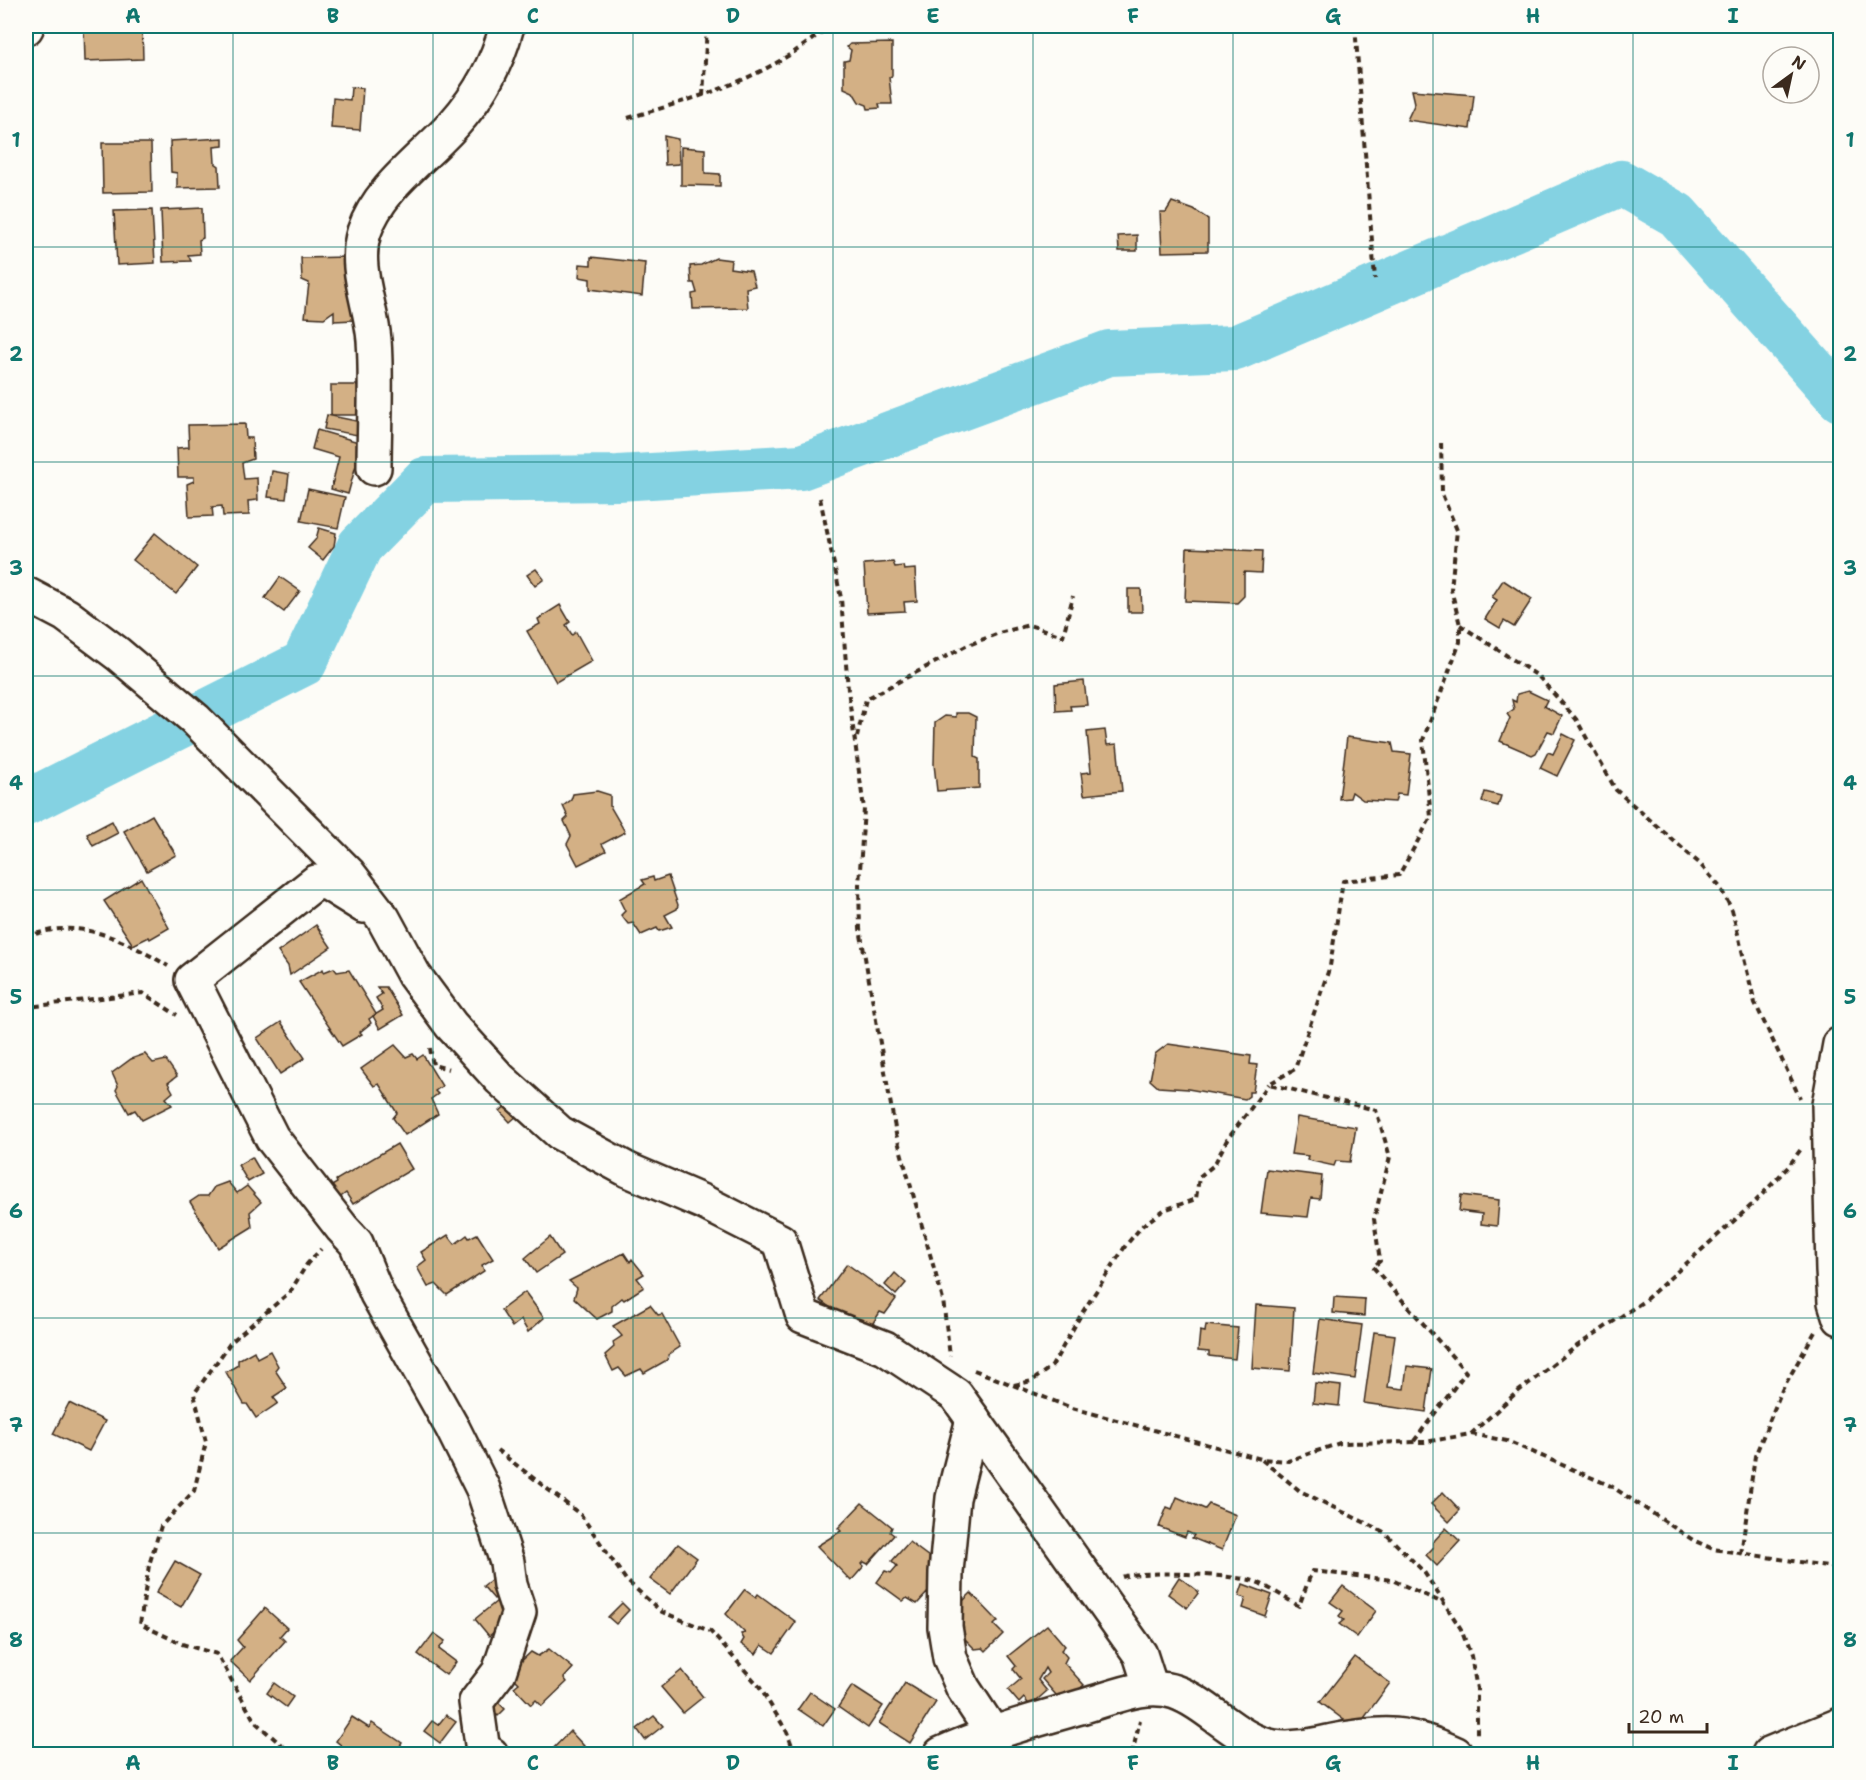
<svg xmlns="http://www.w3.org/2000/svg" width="1866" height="1780" viewBox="0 0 1866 1780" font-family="'Shantell Sans',sans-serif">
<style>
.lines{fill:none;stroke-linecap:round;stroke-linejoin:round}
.river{stroke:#84d2e2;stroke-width:46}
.building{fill:#d3b085;stroke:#3b2a1e;stroke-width:1.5}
.minor-casing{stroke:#3b2a1e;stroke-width:38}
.path{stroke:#3b2a1e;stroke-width:4;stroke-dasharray:6 4.5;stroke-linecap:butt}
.minor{stroke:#fdfcf7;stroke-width:33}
.grid{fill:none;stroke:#0f766e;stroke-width:1.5;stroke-opacity:0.55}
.neatline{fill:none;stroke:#0f766e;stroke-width:2}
.grid-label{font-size:20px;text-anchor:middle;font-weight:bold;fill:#0f766e}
</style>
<rect width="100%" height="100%" fill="#fdfcf7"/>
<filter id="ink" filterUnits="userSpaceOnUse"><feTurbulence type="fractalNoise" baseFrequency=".0167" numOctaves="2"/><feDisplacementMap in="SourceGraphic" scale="12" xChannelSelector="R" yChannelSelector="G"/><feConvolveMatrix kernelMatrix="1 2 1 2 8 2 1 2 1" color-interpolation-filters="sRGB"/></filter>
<g filter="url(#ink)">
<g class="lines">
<polyline class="river" points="26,803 304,663 360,546 425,480 618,478 801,467 1109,353 1235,348 1621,183 1677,215 1840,399"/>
</g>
<g class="building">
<polygon points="84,26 142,26 143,59 85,61"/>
<polygon points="892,43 892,76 889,77 892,104 879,104 880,108 868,109 867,105 859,102 853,92 844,88 844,61 849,60 851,50 847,47 850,44"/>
<polygon points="351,87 363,88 360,130 331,128 333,98 350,100"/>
<polygon points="1412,90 1474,95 1470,129 1407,120 1415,103"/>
<polygon points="664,136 678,139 679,164 665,165"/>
<polygon points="223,138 223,146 214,147 215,163 219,166 220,187 177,188 177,173 171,172 170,141"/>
<polygon points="102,143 151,143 152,192 103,193"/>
<polygon points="681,147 705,149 705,173 720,174 720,186 681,185"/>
<polygon points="1172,202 1194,210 1208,219 1208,251 1162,252 1160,212 1166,212"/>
<polygon points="202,208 203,238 199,240 200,254 188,255 191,261 163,262 161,210"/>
<polygon points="152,210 155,263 117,265 114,211"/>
<polygon points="1137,235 1137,251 1119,251 1118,236"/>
<polygon points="347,257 352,276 354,320 334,321 334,311 324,318 305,317 309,283 302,280 301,258"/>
<polygon points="591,257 645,263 642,296 590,289 590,279 579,277 580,264 591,265"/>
<polygon points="716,258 731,260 730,268 751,271 755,286 746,288 748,308 693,309 692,294 697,293 694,283 691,283 690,266 701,265"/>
<rect x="331" y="385" width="33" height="30"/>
<polygon points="327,415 366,423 363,436 324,429"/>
<polygon points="245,424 246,438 252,438 253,459 242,463 244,479 257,478 258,500 248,501 249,515 223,516 222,506 212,507 213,516 189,517 187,484 194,481 194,477 178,477 177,448 189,447 188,425"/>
<polygon points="317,430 362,443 348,494 331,489 339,457 312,449"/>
<polygon points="272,471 289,474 286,499 268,497"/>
<polygon points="308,489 345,497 338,528 301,521"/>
<polygon points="319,528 336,533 334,546 323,560 308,548 316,539"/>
<polygon points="155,533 197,567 176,594 133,560"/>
<polygon points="1187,548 1262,551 1261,573 1244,572 1244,596 1237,603 1185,601"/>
<polygon points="893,562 895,567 903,566 904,570 915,569 917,601 904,602 905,611 867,613 864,564"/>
<polygon points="536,569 544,579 535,586 527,575"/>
<polygon points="280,577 300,591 284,612 265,598"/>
<polygon points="1503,580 1532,599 1514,627 1504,621 1500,628 1485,619 1497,600 1492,597"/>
<polygon points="1128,589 1141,589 1142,612 1128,612"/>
<polygon points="560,605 570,622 566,625 572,635 576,632 592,661 556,682 527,631 540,624 538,619"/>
<polygon points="1084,681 1087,705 1070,706 1071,710 1056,711 1055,684"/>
<polygon points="1528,691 1547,700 1544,706 1562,716 1554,733 1548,731 1536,753 1532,755 1500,741 1510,718 1507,714 1514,709 1512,700 1516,702 1517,694"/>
<polygon points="956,713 968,713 976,717 975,757 979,759 979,788 937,791 934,764 935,723 945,716 956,717"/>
<polygon points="1105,730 1107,745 1117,744 1122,791 1084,795 1081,773 1091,772 1087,732"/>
<polygon points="1563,734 1575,740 1557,776 1540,768 1548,752 1553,754"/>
<polygon points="1347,737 1392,743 1394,752 1411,754 1406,795 1397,794 1395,802 1363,800 1352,792 1350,798 1339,799"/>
<polygon points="597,791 610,795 610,806 625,832 602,844 606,851 578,865 567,844 571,836 564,821 568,817 563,806 571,800 573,794"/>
<polygon points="1485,792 1501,796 1498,806 1482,802"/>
<polygon points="152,815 176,855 147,871 124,831"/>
<polygon points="112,821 118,833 93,846 87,834"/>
<polygon points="668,876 678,905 677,909 665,915 672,927 659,931 657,928 641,935 633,923 628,924 621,915 625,911 619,899 645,884 642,880 653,877 654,881"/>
<polygon points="141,878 169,928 150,939 149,937 133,945 104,901"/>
<polygon points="316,925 331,947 290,975 288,966 278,952"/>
<polygon points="334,968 337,972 349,970 376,1014 369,1019 371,1023 360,1032 362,1034 342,1046 299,982 323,969 324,972"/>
<polygon points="377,987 386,987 403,1015 380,1029 373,1016 383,1010 376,998 382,994"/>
<polygon points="281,1022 305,1058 280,1074 257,1038"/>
<polygon points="1168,1044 1251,1056 1250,1064 1257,1065 1253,1092 1249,1092 1249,1096 1245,1099 1188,1089 1158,1087 1150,1080 1155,1054"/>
<polygon points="395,1045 406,1057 413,1054 417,1059 423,1055 442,1086 435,1091 438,1094 431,1099 438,1114 405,1135 393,1118 397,1113 379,1084 374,1086 361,1069"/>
<polygon points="145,1054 153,1063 166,1060 177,1076 168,1083 173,1092 166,1098 172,1105 142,1120 135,1110 129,1113 116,1090 118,1086 112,1073 131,1059"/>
<polygon points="508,1104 518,1115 510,1122 500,1111"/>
<polygon points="1297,1117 1356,1127 1350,1162 1336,1161 1334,1166 1307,1160 1308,1156 1291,1154"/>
<polygon points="397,1144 412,1169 353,1204 346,1193 338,1199 330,1187 337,1183 336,1180"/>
<polygon points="252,1157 262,1174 248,1182 238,1165"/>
<polygon points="1267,1169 1322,1176 1320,1199 1311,1198 1308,1217 1261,1213"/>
<polygon points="228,1182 237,1193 247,1186 261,1202 250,1212 252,1227 218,1248 190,1202 199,1196 208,1196 214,1187"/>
<polygon points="1461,1195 1499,1200 1497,1226 1481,1224 1482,1214 1459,1211"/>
<polygon points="477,1234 493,1259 482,1265 484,1271 447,1295 436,1284 428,1287 417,1267 426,1260 421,1252 448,1235 455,1244 467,1235 469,1238"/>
<polygon points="550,1237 562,1255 536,1273 525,1258"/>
<polygon points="624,1253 630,1262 632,1259 644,1274 637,1278 644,1287 624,1300 622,1298 612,1306 612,1311 597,1319 574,1298 577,1288 569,1281"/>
<polygon points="847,1264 896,1299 885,1314 880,1312 866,1334 820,1300"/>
<polygon points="895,1273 906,1283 896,1295 885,1285"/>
<polygon points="525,1292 544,1318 528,1332 521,1320 512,1327 501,1310"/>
<polygon points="1334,1297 1365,1299 1364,1316 1333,1313"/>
<polygon points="650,1305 658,1315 662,1314 680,1347 668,1355 667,1360 644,1373 641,1369 626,1376 619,1368 613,1371 605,1355 614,1347 613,1342 622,1336 613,1326"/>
<polygon points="1256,1305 1294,1308 1290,1371 1252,1368"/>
<polygon points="1320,1319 1362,1325 1355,1379 1313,1373"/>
<polygon points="1206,1325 1238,1328 1235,1359 1209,1356 1209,1352 1198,1351 1200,1331 1205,1332"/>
<polygon points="1374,1332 1395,1335 1388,1387 1404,1389 1407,1366 1432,1369 1426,1412 1364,1403"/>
<polygon points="254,1351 257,1358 270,1351 278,1366 275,1370 287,1388 273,1397 278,1403 256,1418 247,1404 244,1404 226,1372 238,1365 238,1360"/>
<polygon points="1315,1383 1341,1386 1339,1406 1313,1403"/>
<polygon points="69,1403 105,1421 89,1451 53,1434"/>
<polygon points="1443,1492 1460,1510 1449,1522 1431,1504"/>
<polygon points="1177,1497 1205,1509 1209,1504 1236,1515 1222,1550 1192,1538 1194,1535 1187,1532 1185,1537 1159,1527 1167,1507 1172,1509"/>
<polygon points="862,1503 892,1527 890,1532 894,1535 868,1564 864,1562 862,1564 864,1566 851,1581 817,1546 841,1531 838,1528"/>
<polygon points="1446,1528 1460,1541 1437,1566 1426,1555 1433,1548 1433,1542"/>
<polygon points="909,1542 937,1563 939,1580 917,1604 907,1598 903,1601 877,1582 885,1571 891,1573 897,1566 892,1561"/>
<polygon points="678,1544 697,1558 670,1594 650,1579"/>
<polygon points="175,1561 200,1575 181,1607 156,1593"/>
<polygon points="1179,1577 1199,1592 1187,1608 1168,1594"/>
<polygon points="492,1579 503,1592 494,1599 483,1586"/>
<polygon points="1243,1584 1272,1595 1265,1616 1243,1608 1246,1598 1239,1596"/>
<polygon points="1343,1586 1376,1611 1357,1637 1339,1624 1344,1620 1339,1616 1343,1611 1330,1602"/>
<polygon points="745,1589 756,1597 758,1594 796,1622 774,1653 762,1645 756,1654 741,1644 744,1639 741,1634 745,1633 726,1614"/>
<polygon points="971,1593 998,1621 994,1625 1003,1634 986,1651 983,1648 975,1649 945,1619"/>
<polygon points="502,1597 516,1614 489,1636 475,1619"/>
<polygon points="622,1603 629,1610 616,1624 608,1617"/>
<polygon points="265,1608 287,1628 280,1636 285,1641 250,1680 230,1661 243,1647 237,1640"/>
<polygon points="1047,1625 1065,1646 1061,1650 1067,1657 1064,1663 1084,1685 1063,1703 1042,1679 1048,1673 1045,1668 1038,1680 1047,1691 1030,1706 1024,1698 1019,1703 1008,1690 1021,1679 1013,1669 1016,1666 1008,1656"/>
<polygon points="434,1633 445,1641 439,1649 456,1662 446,1675 418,1654"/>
<polygon points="549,1649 573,1668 564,1678 567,1682 542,1706 536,1700 531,1705 514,1687 519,1683 509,1673 531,1652 538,1656"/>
<polygon points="1355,1657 1390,1683 1356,1729 1320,1702"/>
<polygon points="682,1670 703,1697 683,1713 661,1687"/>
<polygon points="274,1683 293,1697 286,1707 267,1693"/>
<polygon points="905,1683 936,1702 910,1743 879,1723"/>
<polygon points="852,1686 883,1706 868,1728 838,1707"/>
<polygon points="810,1692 835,1709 823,1726 798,1709"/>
<polygon points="490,1694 505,1709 498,1716 483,1701"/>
<polygon points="446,1715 456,1722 440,1743 424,1731 432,1721 438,1725"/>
<polygon points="654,1716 663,1726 645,1740 637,1729"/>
<polygon points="352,1717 369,1728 372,1723 402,1743 395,1754 352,1754 336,1741"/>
<polygon points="570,1731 584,1746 575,1754 548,1754"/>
</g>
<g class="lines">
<g class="minor-casing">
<g id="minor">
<polyline points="26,28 27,26"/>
<path d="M 374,468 C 374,425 377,382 374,340 C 371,304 353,268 364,232 C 379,187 424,158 454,124 C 480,95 497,64 507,26"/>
<polyline points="26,594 66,615 118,654 195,719 349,874 383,918 414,975 451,1025 500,1079 560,1133 628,1170 703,1202 780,1241 803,1316 885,1348 956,1395 1140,1654 1151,1688"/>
<polyline points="364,906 327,883 316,882 192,980 272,1138 342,1228 356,1243 377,1294 453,1429 483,1489 507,1562 510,1585 519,1612 499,1672 476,1702 483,1751 491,1754"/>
<polyline points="1840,1044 1829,1105 1833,1271 1835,1302 1840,1318"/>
<polyline points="973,1419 953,1498 946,1572 945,1627 950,1658 963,1688 992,1732"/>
<path d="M 941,1754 C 989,1732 1037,1720 1087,1705 C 1115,1697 1146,1682 1175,1692 C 1211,1705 1236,1741 1274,1747 C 1294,1750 1314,1745 1333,1741 C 1384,1731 1408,1731 1456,1754"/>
<polyline points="1769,1754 1840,1725"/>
</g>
</g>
<g class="path">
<polyline points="1355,26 1375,279"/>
<polyline points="703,96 707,26"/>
<path d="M 628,118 C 706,95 766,79 829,26"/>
<polyline points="820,498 841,598 848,690 864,809 859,885 860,929 896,1134 943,1300 950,1356"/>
<polyline points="1460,625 1538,676 1576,719 1616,790 1699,863 1720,887 1732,910 1755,1003 1800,1098"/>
<polyline points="857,737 866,699 966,646 999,633 1029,625 1063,636 1073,596"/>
<path d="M 26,936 C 37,934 50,929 63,929 C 101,927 136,947 168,966"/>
<polyline points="26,1004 28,1007 143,993 177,1015"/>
<polyline points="430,1048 433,1065 449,1069"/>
<polyline points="974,1370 1072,1408 1261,1459 1288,1461 1340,1443 1425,1442 1471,1434 1515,1394 1577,1346 1644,1301 1753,1204 1788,1167 1801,1149"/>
<polyline points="1014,1385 1032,1381 1052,1366 1082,1313 1126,1245 1143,1225 1164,1210 1196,1199 1199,1177 1214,1165 1227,1140 1269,1084"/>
<polyline points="1471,1434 1507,1441 1611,1486 1693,1540 1713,1549 1840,1568"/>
<polyline points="1414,1441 1466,1372 1373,1267 1380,1261 1374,1219 1390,1157 1376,1110 1269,1084 1295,1069 1330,966 1343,881 1399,875 1431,817 1423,740 1460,642 1460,625 1451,589 1457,530 1442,494 1441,439"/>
<polyline points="497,1450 581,1515 626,1580 662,1612 710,1631 759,1686 787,1732 795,1754"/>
<polyline points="1262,1460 1300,1491 1384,1532 1424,1572 1461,1629 1471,1656 1477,1689 1477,1736"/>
<polyline points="1741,1554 1755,1456 1782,1390 1816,1330"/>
<path d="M 1122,1577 C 1142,1570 1227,1575 1250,1580 C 1264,1583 1286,1599 1299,1606 L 1312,1571 L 1392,1580 L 1445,1604"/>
<polyline points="292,1754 255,1722 217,1654 182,1644 140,1624 149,1565 161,1526 194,1491 206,1442 194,1394 231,1342 290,1292 307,1264 321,1249"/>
<polyline points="1132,1754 1140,1720"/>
</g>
<use href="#minor" class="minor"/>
</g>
</g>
<path class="grid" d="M 233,26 L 233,1754M 433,26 L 433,1754M 633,26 L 633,1754M 833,26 L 833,1754M 1033,26 L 1033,1754M 1233,26 L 1233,1754M 1433,26 L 1433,1754M 1633,26 L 1633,1754M 26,247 L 1840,247M 26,462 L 1840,462M 26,676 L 1840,676M 26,890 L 1840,890M 26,1104 L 1840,1104M 26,1318 L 1840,1318M 26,1533 L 1840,1533"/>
<rect width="1866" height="1780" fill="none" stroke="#fdfcf7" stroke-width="66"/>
<g transform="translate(1791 75) rotate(33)"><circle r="28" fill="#fdfcf7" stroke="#afa8a0" stroke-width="1.5"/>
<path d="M0-4.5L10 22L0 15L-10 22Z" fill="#3b2a1e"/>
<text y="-9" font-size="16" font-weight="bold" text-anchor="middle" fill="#3b2a1e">N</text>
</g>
<path d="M1629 1723v9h78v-9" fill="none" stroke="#3b2a1e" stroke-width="3"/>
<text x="1638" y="1723" font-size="18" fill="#3b2a1e" stroke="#fdfcf7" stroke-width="4.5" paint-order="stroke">20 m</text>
<rect x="33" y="33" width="1800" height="1714" class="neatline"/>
<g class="grid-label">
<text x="133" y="23">A</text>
<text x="333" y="23">B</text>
<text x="533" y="23">C</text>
<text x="733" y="23">D</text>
<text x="933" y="23">E</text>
<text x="1133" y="23">F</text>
<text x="1333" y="23">G</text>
<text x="1533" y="23">H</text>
<text x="1733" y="23">I</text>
<text x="16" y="147">1</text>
<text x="1850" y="147">1</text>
<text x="16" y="361">2</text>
<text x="1850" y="361">2</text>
<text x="16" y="575">3</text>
<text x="1850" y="575">3</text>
<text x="16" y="790">4</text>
<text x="1850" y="790">4</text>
<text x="16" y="1004">5</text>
<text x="1850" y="1004">5</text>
<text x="16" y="1218">6</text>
<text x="1850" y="1218">6</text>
<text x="16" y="1432">7</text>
<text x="1850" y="1432">7</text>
<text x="16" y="1647">8</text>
<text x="1850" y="1647">8</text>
<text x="133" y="1770">A</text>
<text x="333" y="1770">B</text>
<text x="533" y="1770">C</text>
<text x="733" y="1770">D</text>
<text x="933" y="1770">E</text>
<text x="1133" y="1770">F</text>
<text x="1333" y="1770">G</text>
<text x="1533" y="1770">H</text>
<text x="1733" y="1770">I</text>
</g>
</svg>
